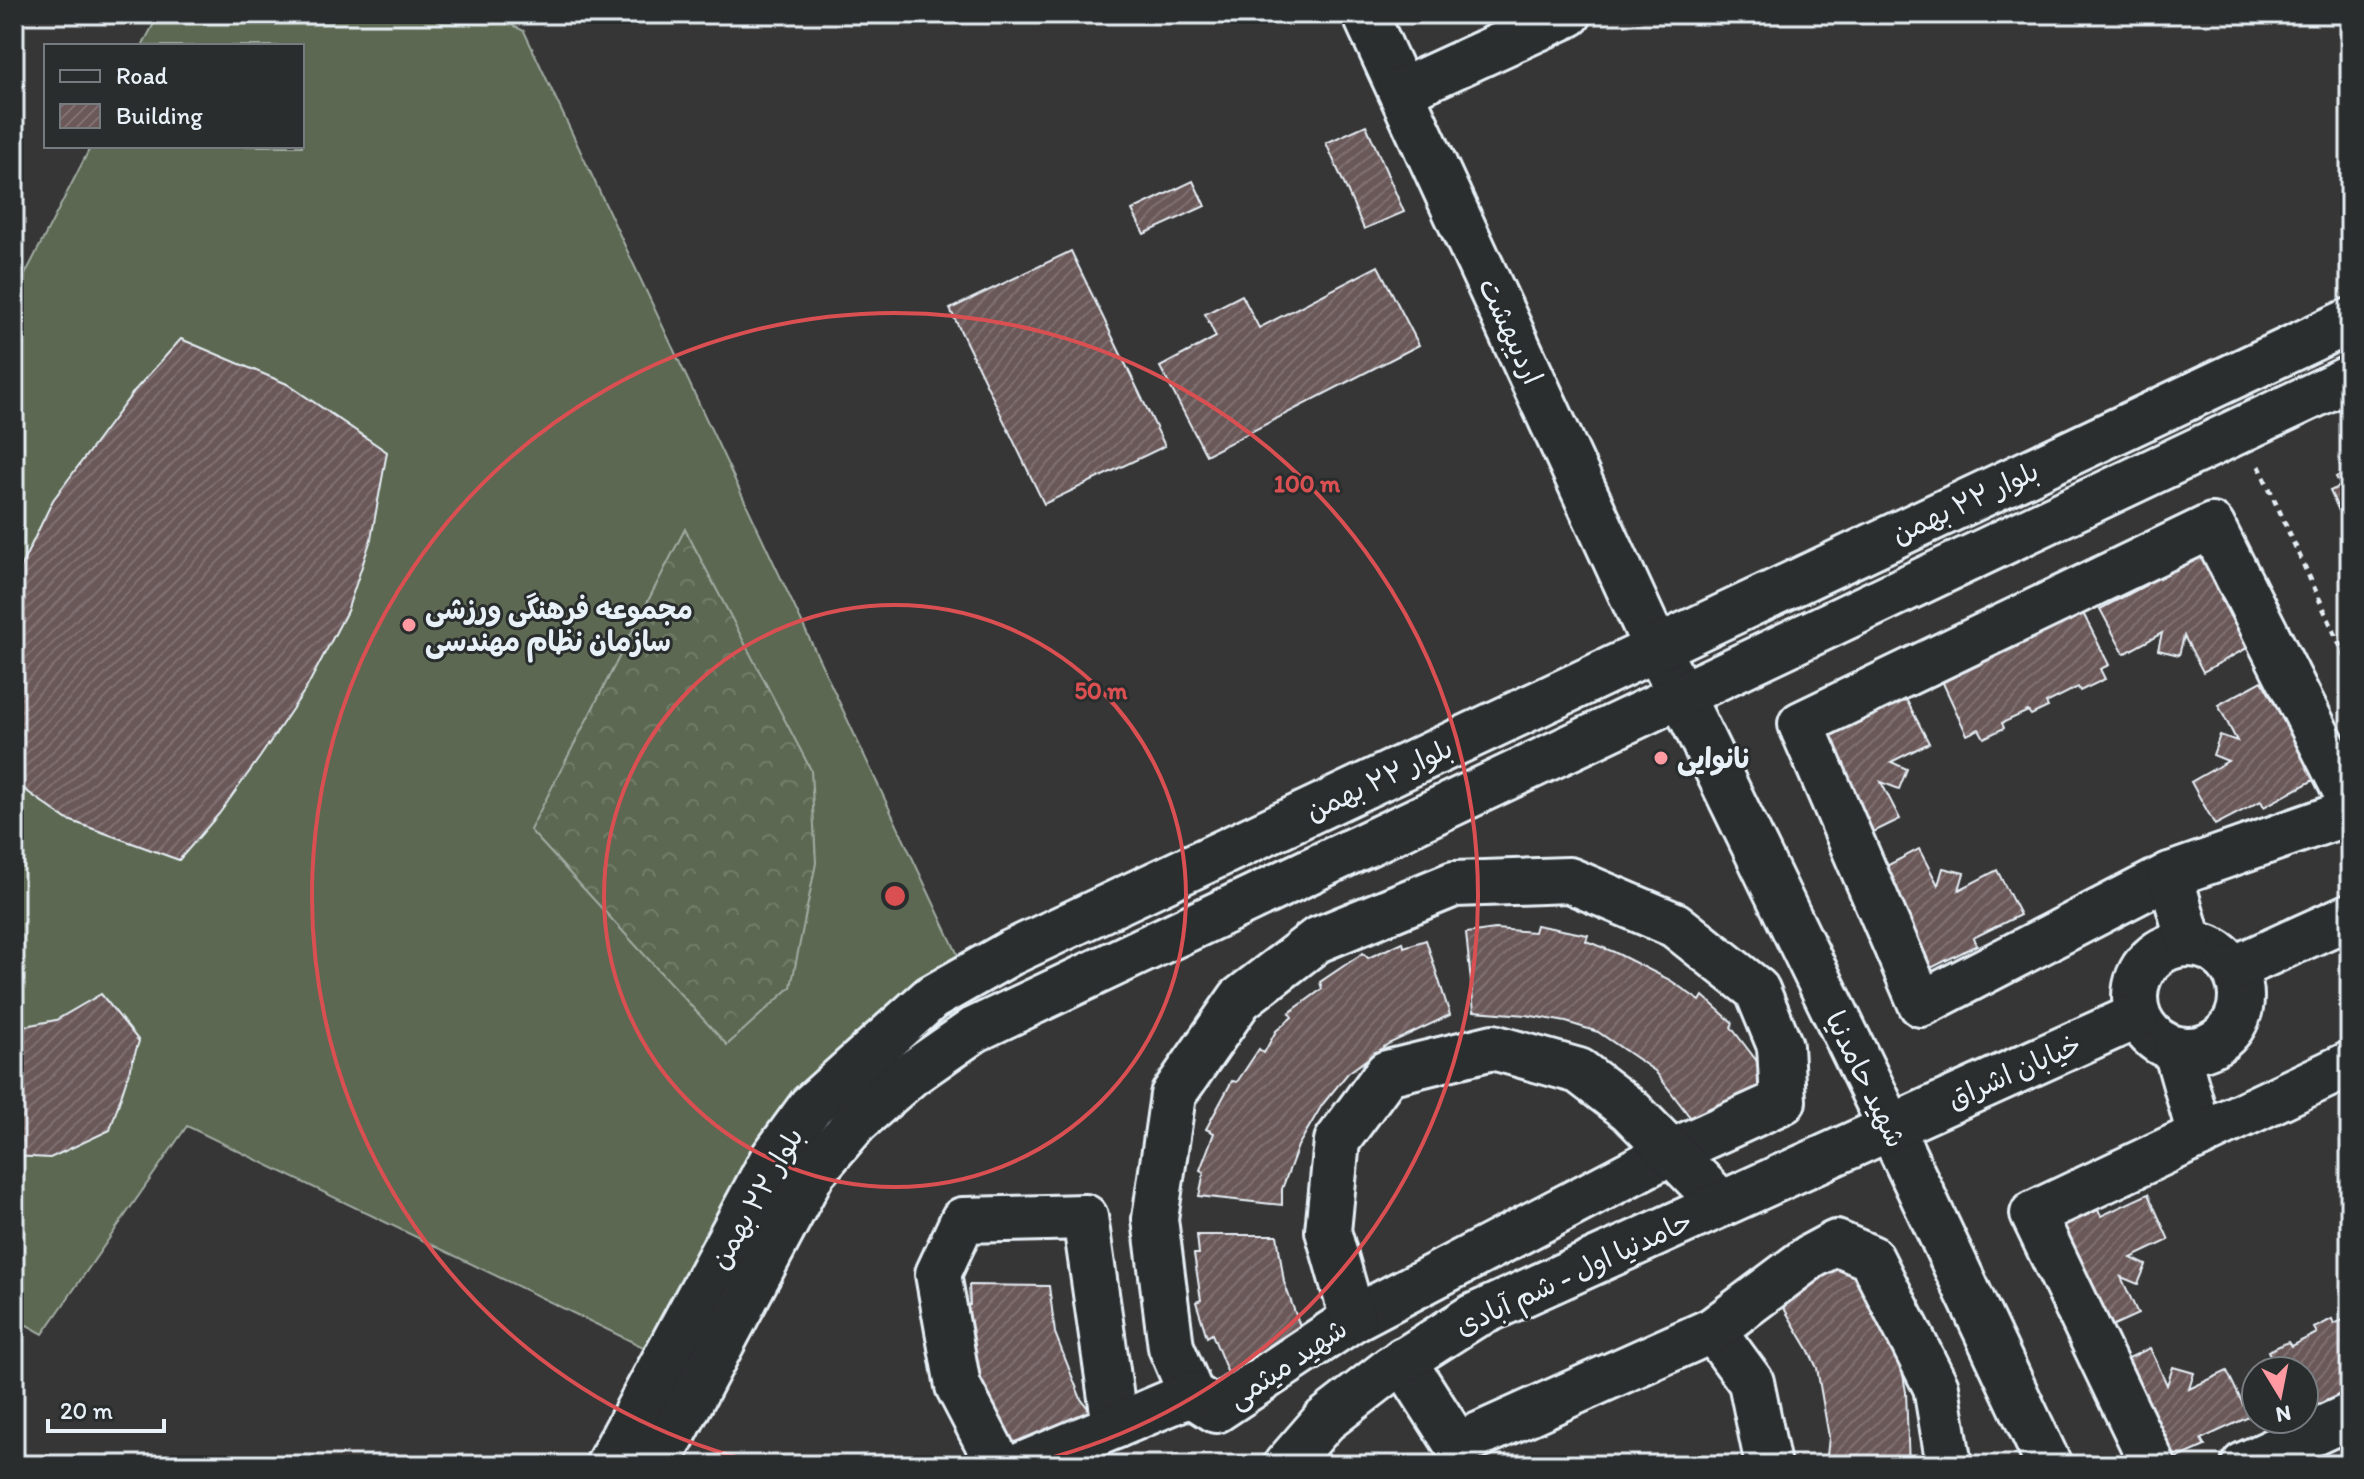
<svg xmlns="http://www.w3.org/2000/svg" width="2364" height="1479" viewBox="0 0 2364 1479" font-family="Itim,'Playpen Sans Arabic',sans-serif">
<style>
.grass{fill:#5b6851;stroke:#a2aca4;stroke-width:2}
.forest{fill:url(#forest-crowns);stroke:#a2aca4;stroke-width:2}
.building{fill:url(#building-hatch);stroke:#e8f1f8;stroke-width:2}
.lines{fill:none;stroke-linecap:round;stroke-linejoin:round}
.minor-casing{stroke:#e8f1f8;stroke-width:50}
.path{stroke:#e8f1f8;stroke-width:5;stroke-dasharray:6 6;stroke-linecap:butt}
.minor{stroke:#2a2d2e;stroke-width:44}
.ring{fill:none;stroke:#da5052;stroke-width:4}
.poi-dot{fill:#ff9aa2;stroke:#2a2d2e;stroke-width:3}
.labels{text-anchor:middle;stroke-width:6;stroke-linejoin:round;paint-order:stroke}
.street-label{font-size:28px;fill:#e8f1f8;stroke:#2a2d2e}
.poi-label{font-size:28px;font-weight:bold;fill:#e8f1f8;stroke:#2a2d2e;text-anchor:start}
.centre{fill:#da5052;stroke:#2a2d2e;stroke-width:4}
.ring-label{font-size:24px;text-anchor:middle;font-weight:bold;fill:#da5052;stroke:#2a2d2e;stroke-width:6;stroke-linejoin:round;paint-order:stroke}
</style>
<defs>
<pattern id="forest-crowns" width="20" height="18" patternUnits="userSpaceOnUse" patternTransform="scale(2)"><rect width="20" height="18" fill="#5b6851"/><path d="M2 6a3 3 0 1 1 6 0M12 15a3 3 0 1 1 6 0" fill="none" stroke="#737e6b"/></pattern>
<pattern id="building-hatch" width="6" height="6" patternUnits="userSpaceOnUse" patternTransform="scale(2)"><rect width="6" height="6" fill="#6b5858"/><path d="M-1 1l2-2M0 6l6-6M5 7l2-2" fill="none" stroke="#807071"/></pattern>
</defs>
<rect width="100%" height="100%" fill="#373636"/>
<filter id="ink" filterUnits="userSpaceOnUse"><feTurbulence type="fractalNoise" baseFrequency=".0125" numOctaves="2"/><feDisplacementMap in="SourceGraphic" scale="16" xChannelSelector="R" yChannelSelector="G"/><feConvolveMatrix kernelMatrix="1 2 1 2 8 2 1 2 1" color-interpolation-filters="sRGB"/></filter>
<g filter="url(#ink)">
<polygon class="grass" points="159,14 490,14 524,31 958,955 643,1347 187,1126 43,1334 14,1318 14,296 91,146 302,146 302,46 142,46"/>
<polygon class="forest" points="685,529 811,770 816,863 791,987 727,1045 530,830"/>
<g class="building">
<polygon points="1366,125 1404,212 1364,229 1326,143"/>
<polygon points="1193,181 1205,206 1144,234 1132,210"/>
<polygon points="1071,251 1165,446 1044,504 950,309"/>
<polygon points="1378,266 1419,345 1206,455 1160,367 1216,337 1205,314 1242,295 1259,328"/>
<polygon points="181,339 287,384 387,452 371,539 347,611 307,687 260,757 219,814 179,860 66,819 14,782 14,586 22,564 53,500 135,390"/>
<polygon points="2350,470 2350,521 2344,509 2339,511 2330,491 2341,486 2336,477"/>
<polygon points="2199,547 2226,596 2221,599 2247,648 2203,672 2184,636 2179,655 2158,650 2162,633 2124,654 2100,609 2146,585 2142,578"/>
<polygon points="2082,611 2109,665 2100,669 2105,679 2080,691 2078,687 2046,703 2048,707 2031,715 2028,711 2002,723 2004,728 1984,738 1979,729 1967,735 1942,681"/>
<polygon points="2262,681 2289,730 2295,727 2321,776 2264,807 2261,801 2215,825 2191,782 2228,761 2213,755 2220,735 2237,741 2218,705"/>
<polygon points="1906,699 1929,743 1891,762 1907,769 1899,789 1881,782 1900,819 1855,841 1799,745 1857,716 1860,722"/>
<polygon points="1919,849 1938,885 1943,868 1964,873 1959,890 1997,870 2020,915 1973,938 1977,945 1919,974 1875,872"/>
<polygon points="1536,925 1588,935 1586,941 1614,952 1670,980 1700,1001 1703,996 1733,1023 1731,1027 1756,1060 1772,1089 1699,1129 1655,1071 1598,1032 1566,1022 1526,1015 1474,1011 1466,933 1495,929 1534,932"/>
<polygon points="1426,940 1450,1015 1388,1044 1348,1073 1322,1105 1298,1146 1282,1189 1282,1205 1199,1196 1204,1172 1200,1170 1214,1133 1206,1129 1232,1081 1237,1082 1259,1049 1264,1053 1276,1031 1292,1017 1289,1013 1322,989 1320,982 1363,953 1368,958 1403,942 1404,947"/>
<polygon points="101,994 139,1041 110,1130 50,1158 14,1156 14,1028 56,1020"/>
<polygon points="2148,1194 2169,1240 2131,1258 2146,1265 2138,1284 2121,1277 2138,1314 2092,1335 2039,1237 2098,1210 2101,1216"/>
<polygon points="1197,1235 1277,1235 1284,1282 1301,1329 1235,1391 1212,1334 1207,1337 1196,1302 1201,1300 1194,1254 1199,1254"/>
<polygon points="1848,1255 1900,1357 1906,1392 1909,1465 1826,1465 1829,1437 1817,1368 1808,1349 1782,1305"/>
<polygon points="969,1285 1049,1286 1055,1333 1081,1399 1090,1411 1018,1453 1012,1439 1007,1441 984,1385 980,1387 967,1305 970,1305"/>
<polygon points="2350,1317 2350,1398 2304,1419 2304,1371 2263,1371 2261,1366 2273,1361 2268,1351 2288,1342 2291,1346 2317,1333 2314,1328 2332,1319 2334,1324"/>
<polygon points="2150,1348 2167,1385 2173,1367 2194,1373 2189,1389 2227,1371 2249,1417 2201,1439 2205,1446 2162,1465 2105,1369"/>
</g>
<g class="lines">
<g class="minor-casing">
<g id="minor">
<polyline points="1365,14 1656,648 1681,695 1890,1126 2049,1465"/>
<polyline points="1401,91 1569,14"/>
<polyline points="2170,875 1921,1004 1801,724 2212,526 2350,800"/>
<polygon points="1569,880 1675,925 1757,990 1780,1046 1783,1101 1671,1152 1353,1319 1216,1410 1191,1394 1171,1347 1155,1219 1173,1095 1240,999 1317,940 1454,884"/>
<circle cx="2188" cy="997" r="53"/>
<polyline points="2190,944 2170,875 2350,812"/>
<polyline points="2233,969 2350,916"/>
<polyline points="2176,1050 2200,1135"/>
<polyline points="1353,1319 1328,1231 1337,1141 1387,1073 1493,1047 1579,1071 1630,1110 1721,1203"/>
<polyline points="1713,1330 1751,1382 1768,1465"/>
<polyline points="1403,1360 1457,1445 1713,1330 1810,1257 1836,1243 1871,1258 1936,1387 1949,1465"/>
<polyline points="608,1465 773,1158 811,1106 931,998 1010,953 2350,321"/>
<polyline points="657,1465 813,1172 856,1122 911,1074 974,1030 2350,378"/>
<polyline points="999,1465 958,1386 938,1274 963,1220 1085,1217 1115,1426"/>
<polyline points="1022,1465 1191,1394"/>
<polyline points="1286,1465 1325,1420 1392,1368 1472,1317 2137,1016"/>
<polyline points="2153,1465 2033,1214 2350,1064"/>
<polyline points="2244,1465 2350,1416"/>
</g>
</g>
<polyline class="path" points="2259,466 2350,667"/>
<use href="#minor" class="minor"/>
</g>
</g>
<g class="ring">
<circle cx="895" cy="896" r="291"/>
<path d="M764 1464A583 583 0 1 1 1026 1464"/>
</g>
<g class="poi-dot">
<circle cx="409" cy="625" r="8"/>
<circle cx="1661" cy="758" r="8"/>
</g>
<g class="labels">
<g class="street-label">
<text transform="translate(1511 331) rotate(65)" y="10">اردیبهشت</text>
<text transform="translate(1965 502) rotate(-25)" y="10">بلوار ۲۲ بهمن</text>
<text transform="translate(1379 779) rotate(-25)" y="10">بلوار ۲۲ بهمن</text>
<text transform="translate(2014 1071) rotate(-24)" y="10">خیابان اشراق</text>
<text transform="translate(1866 1079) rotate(64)" y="10">شهید حامدنیا</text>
<text transform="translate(756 1198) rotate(-60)" y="10">بلوار ۲۲ بهمن</text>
<text transform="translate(1573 1273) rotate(-25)" y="10">حامدنیا اول - شم آبادی</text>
<text transform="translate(1287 1363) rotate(-34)" y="10">شهید میثمی</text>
</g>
<g class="poi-label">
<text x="425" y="619">مجموعه فرهنگی ورزشی<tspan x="425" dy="32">سازمان نظام مهندسی</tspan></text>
<text x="1677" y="768">نانوایی</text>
</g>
</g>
<circle cx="895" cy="896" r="12" class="centre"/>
<g class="ring-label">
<text x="1307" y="492">100 m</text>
<text x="1101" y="699">50 m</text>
</g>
<rect width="2364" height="1479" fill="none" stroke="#2a2d2e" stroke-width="48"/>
<rect x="24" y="24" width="2316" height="1431" fill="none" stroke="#e8f1f8" stroke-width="3" filter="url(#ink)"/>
<rect x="44" y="44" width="260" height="104" fill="#2a2d2e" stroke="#767b7f" stroke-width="2"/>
<rect x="60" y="70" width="40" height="12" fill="#2a2d2e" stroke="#767b7f" stroke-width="2"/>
<text x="116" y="84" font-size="24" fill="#e8f1f8">Road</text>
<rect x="60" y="104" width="40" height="24" fill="url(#building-hatch)" stroke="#767b7f" stroke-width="2"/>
<text x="116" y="124" font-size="24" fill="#e8f1f8">Building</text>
<g transform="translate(2280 1395) rotate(170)"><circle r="38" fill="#2a2d2e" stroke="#767b7f" stroke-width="2"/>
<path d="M0-6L14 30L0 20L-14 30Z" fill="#ff9aa2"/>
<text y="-12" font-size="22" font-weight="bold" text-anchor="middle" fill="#e8f1f8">N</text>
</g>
<path d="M48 1419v12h116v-12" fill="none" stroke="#e8f1f8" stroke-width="4"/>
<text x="60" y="1419" font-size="24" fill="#e8f1f8" stroke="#2a2d2e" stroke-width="6" paint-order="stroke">20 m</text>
</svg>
